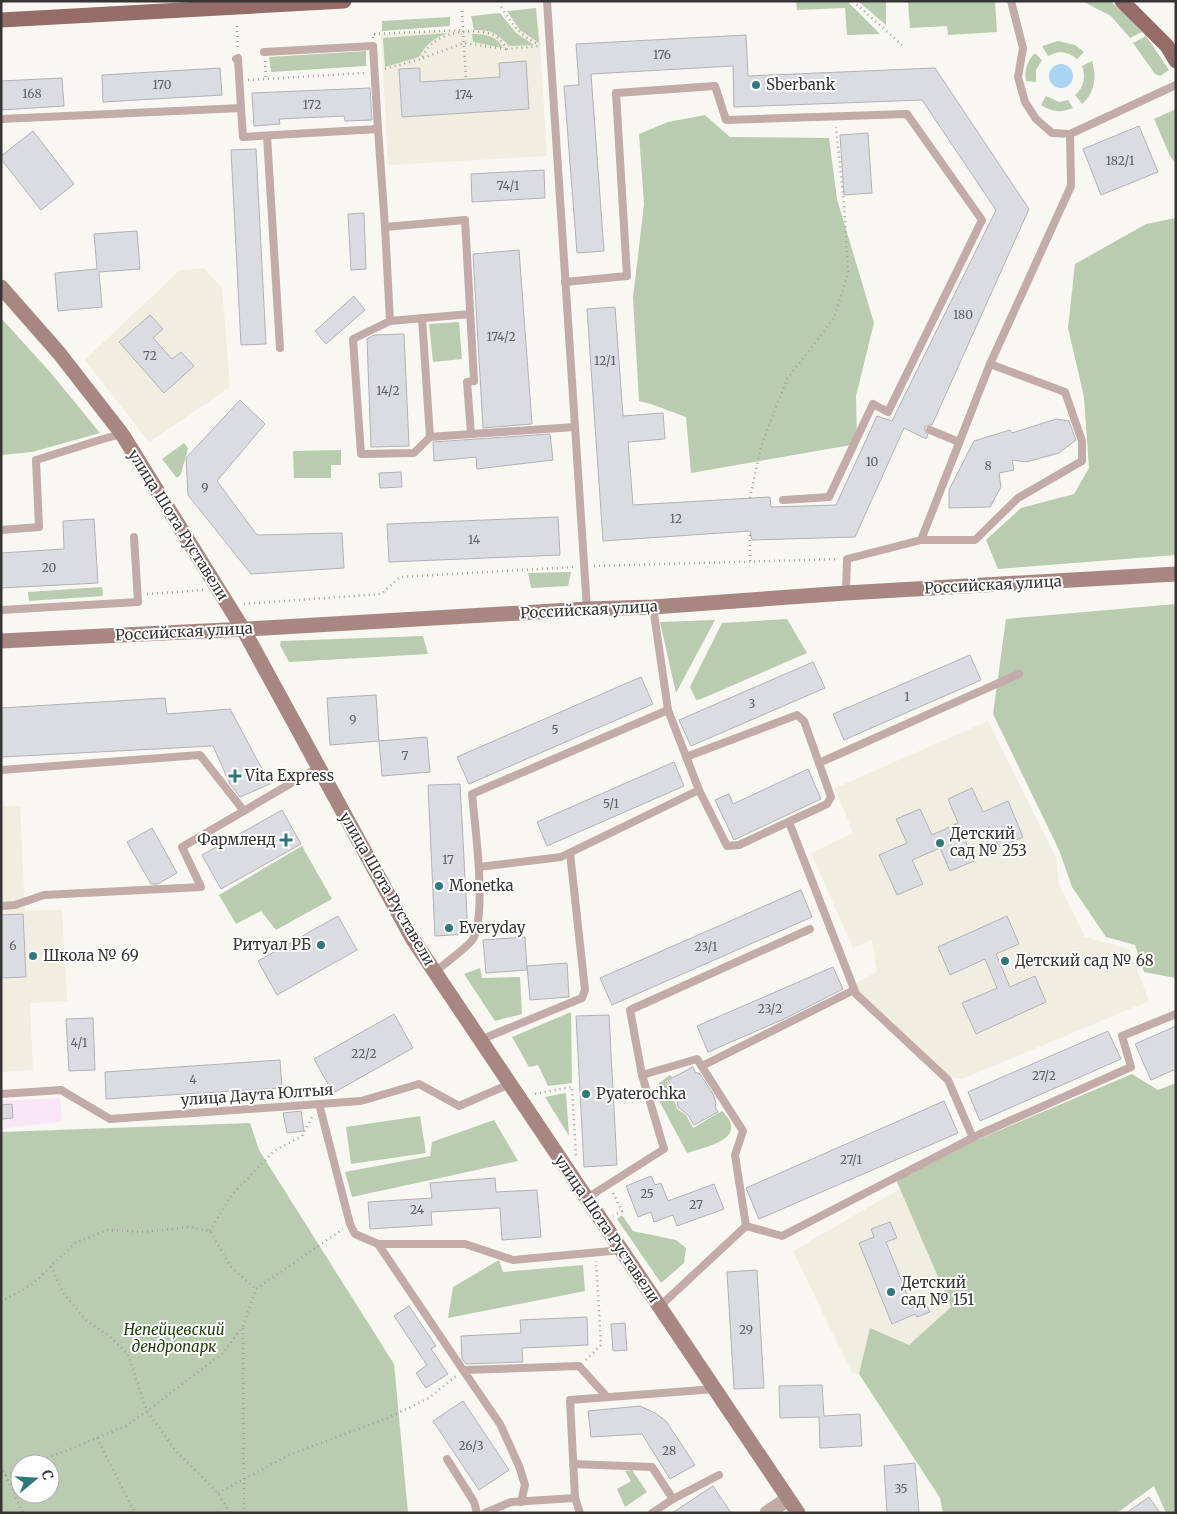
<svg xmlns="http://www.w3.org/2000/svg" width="1177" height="1514" viewBox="0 0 1177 1514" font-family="Merriweather,serif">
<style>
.industrial{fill:#f9e6f7}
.built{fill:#f0eee0}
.green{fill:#baccb0;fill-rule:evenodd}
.water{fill:#abd5f4}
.building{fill:#dbdce1;stroke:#b1b2b7}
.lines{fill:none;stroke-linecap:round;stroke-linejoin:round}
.path{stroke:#a1a09c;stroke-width:2.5;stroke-dasharray:1 4;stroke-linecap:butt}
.lane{stroke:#c3aba9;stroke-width:8}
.street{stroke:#c3aba9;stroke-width:15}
.secondary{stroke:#a88783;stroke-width:15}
.primary{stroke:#956c68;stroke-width:15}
.poi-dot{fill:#2f797b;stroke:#fff;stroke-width:2}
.labels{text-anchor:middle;stroke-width:4;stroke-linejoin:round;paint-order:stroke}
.number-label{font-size:12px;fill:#5f5f5e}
.poi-label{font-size:15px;fill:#363533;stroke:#fff;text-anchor:start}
.street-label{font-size:15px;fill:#363533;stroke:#fff}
.park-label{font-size:15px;font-style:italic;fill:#204106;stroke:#fff}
</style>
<rect width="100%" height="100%" fill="#f8f7f1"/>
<polygon class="industrial" points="60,1098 62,1121 1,1129 1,1101"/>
<g class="built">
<polygon points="539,25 547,156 388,165 381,34"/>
<polygon points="204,268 222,288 230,387 149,442 85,360 179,271"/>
<polygon points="988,721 1056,858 1059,885 1085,937 1130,949 1149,1001 962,1079 936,1074 863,1003 855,983 877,972 872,940 853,948 811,853 853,833 835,788"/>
<polygon points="1,806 20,806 25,911 62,910 67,1001 30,1003 33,1070 1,1072"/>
<polygon points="919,1178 988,1332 894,1380 852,1373 793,1251"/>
</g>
<g class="green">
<polygon points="796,1 847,1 880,34 847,35 845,8 797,10"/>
<polygon points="858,1 886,1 886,25"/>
<polygon points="922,1 995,1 997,32 948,35 947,26 910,28 908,2"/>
<polygon points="1082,1 1110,1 1123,12 1142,32 1130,38 1111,16"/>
<polygon points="536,8 539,43 520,30 507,11"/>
<path d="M 500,13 L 516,33 L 534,45 L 509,46 C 498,34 491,29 474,30 L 471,16 Z"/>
<polygon points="450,17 450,26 382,31 382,21"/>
<path d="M 448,33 C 434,38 426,44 419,57 L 385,67 L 383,38 Z"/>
<path d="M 472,34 C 485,34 497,36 503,48 L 473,42 Z"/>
<polygon points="1146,36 1169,70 1160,76 1155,74 1133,43"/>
<path d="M 1058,41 L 1075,45 L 1084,52 L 1077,59 C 1067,51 1059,50 1048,56 L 1042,46 Z"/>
<polygon points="366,51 366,66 271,72 269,57"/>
<path d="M 1035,53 L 1042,60 L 1036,70 L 1036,82 L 1026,81 C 1024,71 1027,61 1035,53 Z"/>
<path d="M 1092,61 C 1097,77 1095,93 1082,104 L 1075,95 C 1084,87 1086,77 1082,66 Z"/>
<path d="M 1046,96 L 1059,102 L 1068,100 L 1073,108 C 1061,113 1052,112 1041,105 Z"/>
<polygon points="1176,109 1176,164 1170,156 1154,119"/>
<polygon points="705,115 730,137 829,138 837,199 874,323 856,396 857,444 691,473 686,417 651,404 639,401 633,298 644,204 639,134 668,122"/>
<polygon points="1176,218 1176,555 998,569 986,540 1021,508 1074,494 1089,468 1084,397 1068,328 1075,264 1146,224"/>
<polygon points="1,318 50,372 100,433 32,452 1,455"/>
<polygon points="459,322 462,359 433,362 429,324"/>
<polygon points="184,443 188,448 181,474 177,478 162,459"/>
<polygon points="341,450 341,465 331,465 331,478 294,478 293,451"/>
<polygon points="571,572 568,586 531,588 528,573"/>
<polygon points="102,587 103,596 29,601 28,592"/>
<polygon points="1176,604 1176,978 1144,972 1135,945 1106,937 1072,887 1059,850 993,714 1006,619"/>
<polygon points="787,619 807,653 701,699 696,700 690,687 722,623"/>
<polygon points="715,620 676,693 660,622"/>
<polygon points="423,636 428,654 289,662 280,645 281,641"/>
<polygon points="302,846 332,899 276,930 261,911 236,924 219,895"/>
<polygon points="480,968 482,978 520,977 522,1014 495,1021 464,974"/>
<polygon points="571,1012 572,1083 548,1086 538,1065 529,1067 512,1037"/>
<polygon points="1132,1074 1158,1090 1176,1083 1176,1513 1166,1513 1154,1486 1117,1513 943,1513 940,1498 859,1374 870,1328 909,1345 951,1307 894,1175"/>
<path d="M 670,1075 L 672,1077 L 667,1081 L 674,1094 L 674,1100 L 677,1109 L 686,1115 L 693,1128 L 722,1111 C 751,1139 705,1147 687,1153 L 655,1093 L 657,1085 Z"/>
<polygon points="566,1093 569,1136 545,1097"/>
<polygon points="420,1116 426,1153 351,1164 346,1127"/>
<polygon points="494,1120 518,1161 352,1197 345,1172 430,1156 432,1142"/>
<path d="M 250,1123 L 259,1150 L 394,1364 L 408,1513 L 1,1513 L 1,1132 ZM 20,1464 L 50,1464 L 50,1494 L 20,1494 Z"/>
<polygon points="622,1215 633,1231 676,1240 686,1248 684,1263 661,1283 617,1219"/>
<polygon points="499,1260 503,1272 583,1265 585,1291 448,1318 453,1287"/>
<polygon points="632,1470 647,1492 625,1507 617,1489 631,1481 625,1471"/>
</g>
<circle class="water" cx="1061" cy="76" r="12"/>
<g class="building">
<polygon points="746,35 748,76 935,68 1029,209 932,425 929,425 925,427 925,431 928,435 926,439 904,428 855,537 752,540 750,531 603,541 587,309 615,307 623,416 663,413 665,439 628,442 633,505 770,497 771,507 836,505 877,416 892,421 996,210 922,100 734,107 733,66 591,74 604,251 577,253 564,86 579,85 576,44"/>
<polygon points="526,61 529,109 402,117 399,69 420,68 420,82 500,77 499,63"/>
<polygon points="220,68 222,95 103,102 102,75"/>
<polygon points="62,78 64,106 1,110 1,81"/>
<polygon points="370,88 372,120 345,121 344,116 279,119 280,124 254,126 252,93"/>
<polygon points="1139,126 1158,172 1101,195 1083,149"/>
<polygon points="33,131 74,184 41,210 1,159 1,156"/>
<polygon points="868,133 872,193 844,195 840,135"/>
<polygon points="256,149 266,344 241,345 231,150"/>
<polygon points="544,170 545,198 472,202 471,174"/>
<polygon points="364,213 366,269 351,270 348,214"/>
<polygon points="137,231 140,269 99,272 102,307 58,311 55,273 97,269 94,234"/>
<polygon points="519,250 532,424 483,428 473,254"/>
<polygon points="354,296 365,310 326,344 315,331"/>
<polygon points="150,315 163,329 153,338 172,359 181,352 194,366 164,393 119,342"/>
<polygon points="404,334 409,446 371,447 367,339 374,335"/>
<polygon points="240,400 265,424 217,481 257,535 342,533 344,568 251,574 188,495 186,458"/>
<polygon points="1056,419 1069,421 1076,440 1059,453 1026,462 1012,460 1014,470 999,473 1001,487 990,507 949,508 949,490 974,441 1010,430 1012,433"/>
<polygon points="550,434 553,460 477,469 476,457 434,461 433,442"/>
<polygon points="401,472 402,487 380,488 379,473"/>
<polygon points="558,517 560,555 389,562 387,524"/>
<polygon points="94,519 98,583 1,588 1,553 64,549 63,521"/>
<polygon points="970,655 981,680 844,740 833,714"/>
<polygon points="813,662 825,688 691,746 679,720"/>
<polygon points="641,677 653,704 469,784 457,757"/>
<polygon points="376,695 379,741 330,745 327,698"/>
<polygon points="165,698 167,714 230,709 270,784 240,797 230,784 213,746 1,757 1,708"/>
<polygon points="427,737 430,772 382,776 379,741"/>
<polygon points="674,762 684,786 547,846 537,822"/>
<polygon points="808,769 821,799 734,840 715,800 729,794 733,804"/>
<polygon points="460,784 468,934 435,936 428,785"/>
<polygon points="972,788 983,812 1008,801 1023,837 999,847 990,827 964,838 974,861 950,871 940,848 912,860 923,884 897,895 879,855 907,843 896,819 920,809 932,835 958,823 948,799"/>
<polygon points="282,810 301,844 221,889 202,855"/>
<polygon points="152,828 177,873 158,884 151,884 127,842"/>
<polygon points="801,890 812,917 612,1005 600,978"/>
<polygon points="23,914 26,977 1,978 1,915"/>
<polygon points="338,916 357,950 277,995 258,961"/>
<polygon points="1007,916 1019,944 996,954 1010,987 1035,976 1046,1002 976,1034 962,1003 997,988 985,959 950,975 938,947"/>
<polygon points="525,937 527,970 486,973 483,940"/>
<polygon points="567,963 569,997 530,1000 527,966"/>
<polygon points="833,967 843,989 784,1019 708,1052 697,1026"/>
<polygon points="394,1014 413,1048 333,1093 314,1059"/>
<polygon points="609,1015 617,1165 584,1167 576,1016"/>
<polygon points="93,1018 95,1070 69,1071 66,1019"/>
<polygon points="1176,1026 1176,1069 1151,1080 1135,1044"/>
<polygon points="1108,1031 1121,1059 980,1121 968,1092"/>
<polygon points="280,1060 282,1088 106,1099 105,1072"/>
<polygon points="693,1067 695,1072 700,1074 713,1094 716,1103 715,1106 718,1112 694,1125 688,1115 678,1107 676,1093 668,1080"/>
<polygon points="944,1101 958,1133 759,1219 746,1188"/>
<polygon points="12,1104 13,1118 1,1119 1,1105"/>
<polygon points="301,1111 304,1131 287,1133 283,1113"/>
<polygon points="651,1176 655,1185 661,1183 668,1201 714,1184 724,1209 677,1226 673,1215 654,1222 651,1212 638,1217 626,1186"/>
<polygon points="495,1178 496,1192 537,1190 541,1237 502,1240 500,1208 431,1212 432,1225 370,1229 368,1202 432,1198 430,1183"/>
<polygon points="890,1222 897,1238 886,1242 910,1302 923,1297 930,1312 917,1317 915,1314 892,1324 859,1243 874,1237 871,1229"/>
<polygon points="757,1270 764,1388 734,1389 727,1272"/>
<polygon points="409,1306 436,1346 431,1349 448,1374 426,1388 416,1373 427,1365 394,1316"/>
<polygon points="587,1317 588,1345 522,1348 523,1362 466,1364 462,1359 461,1336 521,1333 520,1320"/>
<polygon points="625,1323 627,1350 613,1351 611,1324"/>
<polygon points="822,1385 824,1416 860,1414 862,1446 820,1448 819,1417 780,1418 779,1386"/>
<polygon points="463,1401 509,1470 479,1490 433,1421"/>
<polygon points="640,1406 655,1413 666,1421 695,1465 670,1479 642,1434 591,1437 588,1411"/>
<polygon points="915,1463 919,1513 887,1513 884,1466"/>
<polygon points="713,1486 731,1513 672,1513"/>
<polygon points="1149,1497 1160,1513 1126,1513"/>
</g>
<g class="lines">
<g class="path">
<polyline points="853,1 903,46"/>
<path d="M 501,7 C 513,25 520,36 540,45"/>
<polyline points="462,11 466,79"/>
<polyline points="237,26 238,49"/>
<polyline points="373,38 373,34 463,30"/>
<polyline points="423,58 464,43 506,49"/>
<polyline points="265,61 266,79"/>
<path d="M 385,69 L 421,59 C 424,53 428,47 433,43 C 446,31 482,27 497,37 C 501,40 504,45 507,49 L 540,46"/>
<polyline points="248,80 365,73"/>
<polyline points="750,498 761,446 787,379 834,318 848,273 844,204 836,127"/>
<polyline points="750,561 750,531"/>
<polyline points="594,566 839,559"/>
<polyline points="147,594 203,590"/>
<polyline points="244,604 381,594 400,577 574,567"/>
<polyline points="535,1094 572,1087 576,1157"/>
<polyline points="613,1193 622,1211 613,1216"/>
<polyline points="210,1231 230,1197 274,1151 302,1136 312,1117"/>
<polyline points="51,1266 63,1293 88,1322 108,1335 128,1354 147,1411 176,1451 218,1493 230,1513"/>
<polyline points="1,1302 34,1283 75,1243 107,1230 144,1232 189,1227 210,1231 231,1267 256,1289"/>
<polyline points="243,1328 244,1513"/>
<polyline points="586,1360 601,1345 596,1261"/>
<polyline points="97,1438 135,1513"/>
<polyline points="33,1464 126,1426 147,1411 222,1354 243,1326 256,1289 343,1229"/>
<polyline points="1,1466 23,1513"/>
<polyline points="1,1477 20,1469"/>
<polyline points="218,1493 289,1455 390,1417 429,1398 456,1376"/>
</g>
<g class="lane">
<polyline points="547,1 587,609"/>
<polyline points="264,52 373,46 378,129"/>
<polyline points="236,59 238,58 241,108"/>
<polyline points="1,119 241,108 243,137 378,129 385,227"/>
<polyline points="1070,134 1176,85"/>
<polyline points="267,136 280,348"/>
<polyline points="565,282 627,276 616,93 715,86 726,120 907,114 982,220 888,412 873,404 829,497 783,500"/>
<polyline points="470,314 390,321 385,227 465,220 474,381 467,382 471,434 575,427"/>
<polyline points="390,321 353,339 361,454 414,453 430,437 422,318"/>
<polyline points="930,430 959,442"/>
<polyline points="430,437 471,434"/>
<polyline points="1,530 39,527 36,460 103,439 122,434"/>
<polyline points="921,540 975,540 1018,498 1082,461 1082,441 1065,392 990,364"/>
<polyline points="846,593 847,559 921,540 990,364 1071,186 1070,134 1052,133 1036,119 1025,102 1018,77 1023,48 1011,1"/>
<polyline points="1,610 138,602 134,537"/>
<polyline points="686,757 797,715 804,721 831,797 827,804 739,845 727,846 699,790"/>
<polyline points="819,763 1019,674"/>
<polyline points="1,770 200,755 244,811"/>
<polyline points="789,822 856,994 948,1080 973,1138"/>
<polyline points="479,867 561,857 699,790 668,710 653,607"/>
<polyline points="1,906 15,905 44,895 201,887 182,847 319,767"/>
<path d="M 435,972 C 444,964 468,947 473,939 C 487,914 475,826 472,794 L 668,710"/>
<polyline points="480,1040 582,998 585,990 570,853"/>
<polyline points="702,1066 854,990"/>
<polyline points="642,1075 697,1059 743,1131 735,1155 746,1226"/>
<polyline points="1,1094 61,1090 110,1119 361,1101 419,1084 459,1106 510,1084"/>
<polyline points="319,1104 350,1224 355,1234 378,1244 465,1244 513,1260 622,1250"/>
<polyline points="587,1198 664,1149 642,1075 630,1010 810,929"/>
<polyline points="378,1244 463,1370"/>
<polyline points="659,1307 746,1226 782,1236 980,1134 1131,1067 1122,1036 1176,1014"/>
<polyline points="447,1459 474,1502 477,1513"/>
<polyline points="573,1464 652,1467 673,1499"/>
<polyline points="521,1502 525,1485 519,1466 500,1424 463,1370 579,1366 607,1397"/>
<polyline points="485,1513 511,1502 575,1498"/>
<polyline points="580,1513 575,1498 570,1400 715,1389"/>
<polyline points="652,1513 673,1499 719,1475"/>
</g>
<polyline class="street" points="767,1513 788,1499"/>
<g class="secondary">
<polyline points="1,287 59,353 122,434 243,629 412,938 798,1513"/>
<polyline points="1,641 265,628 587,609 653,607 846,593 1176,574"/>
</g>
<g class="primary">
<polyline points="1122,1 1167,46 1176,61"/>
<polyline points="1,20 344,1"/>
</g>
</g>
<g class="poi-dot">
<circle cx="756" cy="85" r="5"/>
<path d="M232.5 768.5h5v5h5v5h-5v5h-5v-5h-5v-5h5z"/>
<path d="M283.5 832.5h5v5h5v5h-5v5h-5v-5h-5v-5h5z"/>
<circle cx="940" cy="843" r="5"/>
<circle cx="439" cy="886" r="5"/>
<circle cx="449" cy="928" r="5"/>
<circle cx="321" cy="945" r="5"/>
<circle cx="33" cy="956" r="5"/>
<circle cx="1005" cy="961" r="5"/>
<circle cx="586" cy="1094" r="5"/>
<circle cx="891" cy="1292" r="5"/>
</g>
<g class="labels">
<g class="number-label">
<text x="662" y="59">176</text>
<text x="162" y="89">170</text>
<text x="32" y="98">168</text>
<text x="464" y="99">174</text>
<text x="312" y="109">172</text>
<text x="1120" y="165">182/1</text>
<text x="508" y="190">74/1</text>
<text x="963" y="319">180</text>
<text x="501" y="341">174/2</text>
<text x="150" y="360">72</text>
<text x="605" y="365">12/1</text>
<text x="388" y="395">14/2</text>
<text x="872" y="466">10</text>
<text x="988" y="470">8</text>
<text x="205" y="492">9</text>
<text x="676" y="523">12</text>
<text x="474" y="544">14</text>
<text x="49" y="572">20</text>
<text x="907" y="701">1</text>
<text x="752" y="708">3</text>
<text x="353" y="724">9</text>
<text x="555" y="734">5</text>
<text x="405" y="760">7</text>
<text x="611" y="808">5/1</text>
<text x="448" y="864">17</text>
<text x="13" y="950">6</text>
<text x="706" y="951">23/1</text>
<text x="770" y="1013">23/2</text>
<text x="79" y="1047">4/1</text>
<text x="364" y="1058">22/2</text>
<text x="1044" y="1080">27/2</text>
<text x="193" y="1084">4</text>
<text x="851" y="1164">27/1</text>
<text x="647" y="1198">25</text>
<text x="696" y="1209">27</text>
<text x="417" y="1214">24</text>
<text x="746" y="1334">29</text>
<text x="471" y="1450">26/3</text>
<text x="669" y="1455">28</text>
<text x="901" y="1493">35</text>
</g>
<g class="poi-label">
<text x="766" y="90">Sberbank</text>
<text x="245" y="781">Vita Express</text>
<text x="950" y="839">Детский<tspan x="950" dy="17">сад № 253</tspan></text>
<text x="276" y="845" text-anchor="end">Фармленд</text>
<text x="449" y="891">Monetka</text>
<text x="459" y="933">Everyday</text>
<text x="311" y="950" text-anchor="end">Ритуал РБ</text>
<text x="43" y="961">Школа № 69</text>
<text x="1015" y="966">Детский сад № 68</text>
<text x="596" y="1099">Pyaterochka</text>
<text x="901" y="1288">Детский<tspan x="901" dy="17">сад № 151</tspan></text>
</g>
<g class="street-label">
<text transform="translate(178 525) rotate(58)" y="5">улица Шота Руставели</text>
<text transform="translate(993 585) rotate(-3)" y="5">Российская улица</text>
<text transform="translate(589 610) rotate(-3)" y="5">Российская улица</text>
<text transform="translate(184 632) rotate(-3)" y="5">Российская улица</text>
<text transform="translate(387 889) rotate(60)" y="5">улица Шота Руставели</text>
<text transform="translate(257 1095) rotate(-4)" y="5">улица Даута Юлтыя</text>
<text transform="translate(607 1229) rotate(56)" y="5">улица Шота Руставели</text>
</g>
<g class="park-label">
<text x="174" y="1335">Непейцевский<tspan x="174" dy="17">дендропарк</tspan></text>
</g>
</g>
<rect width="1177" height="1514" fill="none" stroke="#363533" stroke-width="5"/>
<g transform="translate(35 1479) rotate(72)"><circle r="24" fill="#ffffff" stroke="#afaead"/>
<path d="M0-4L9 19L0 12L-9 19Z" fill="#2f797b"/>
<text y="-8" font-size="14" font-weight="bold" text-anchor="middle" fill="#363533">С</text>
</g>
</svg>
